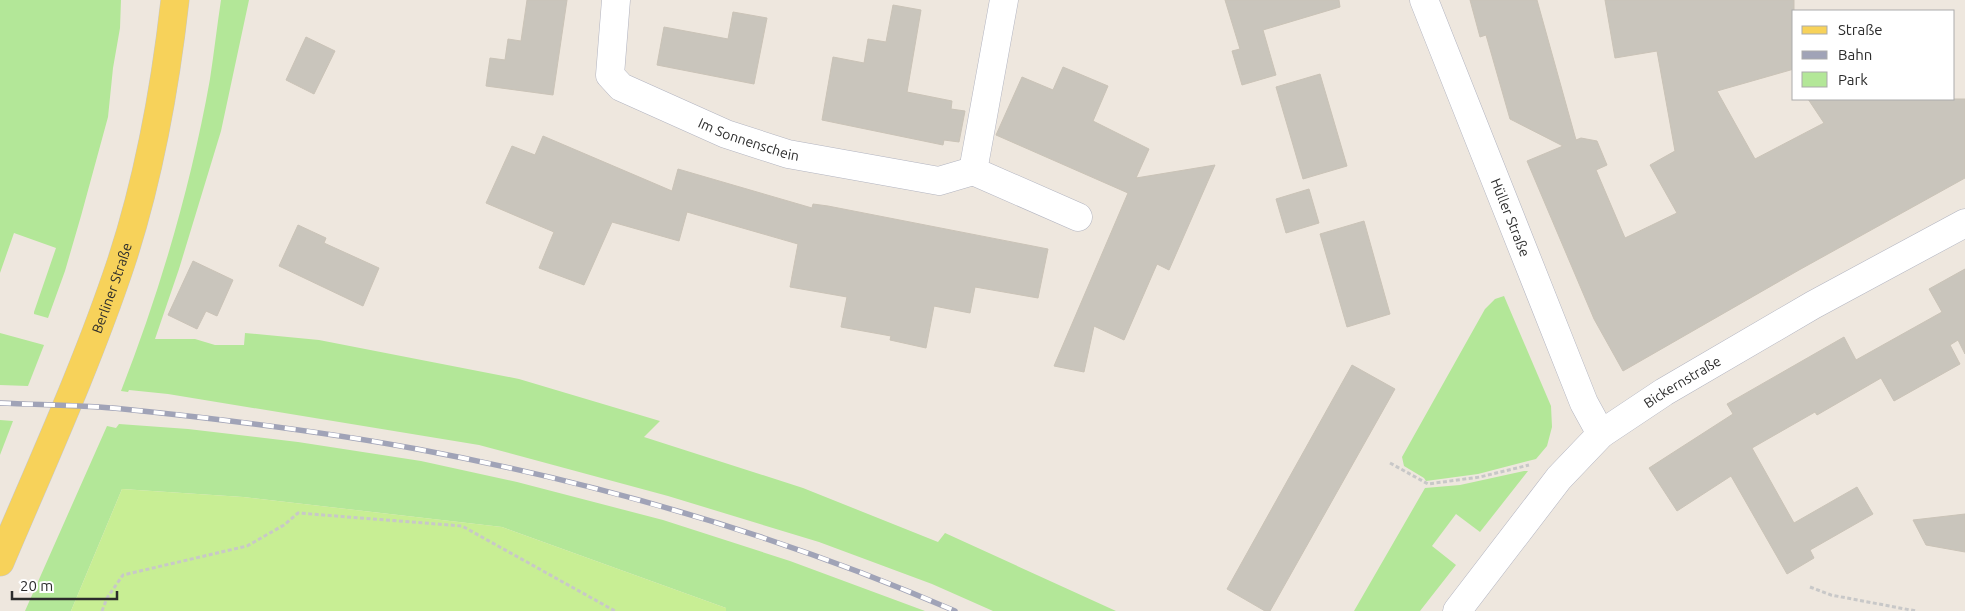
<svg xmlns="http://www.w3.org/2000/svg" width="1965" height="611" viewBox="0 0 1965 611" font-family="Ubuntu,sans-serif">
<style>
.green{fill:#b3e798}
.pitch{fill:#c8ee94}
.building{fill:#c9c5bc;stroke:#cac3b7}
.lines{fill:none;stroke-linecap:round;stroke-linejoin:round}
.minor-casing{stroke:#b2b4c0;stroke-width:29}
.major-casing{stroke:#c8c8c8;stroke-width:29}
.path{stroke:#c8c8c8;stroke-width:3;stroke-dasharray:4 2.5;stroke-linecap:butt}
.minor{stroke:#fff;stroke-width:28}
.major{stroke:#f7d25a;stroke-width:28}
.rail-casing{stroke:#a0a3b7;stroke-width:5.5}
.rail{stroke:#fff;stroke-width:4;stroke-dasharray:11;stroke-linecap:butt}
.labels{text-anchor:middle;stroke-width:4.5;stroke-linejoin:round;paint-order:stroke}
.street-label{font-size:14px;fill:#2c2c2c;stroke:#fff}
</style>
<rect width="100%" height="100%" fill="#eee7de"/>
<g class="green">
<polygon points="0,0 121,0 120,28 113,68 108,117 81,216 65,271 48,318 34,314 34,312 56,248 14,233 0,273"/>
<path d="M 221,0 L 249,0 L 221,131 L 179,269 L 155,339 L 195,339 L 215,345 L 244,345 L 245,333 L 319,340 L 519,379 L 660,421 L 644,437 L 803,488 L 938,542 L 945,533 L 1116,611 L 993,611 L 932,584 L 819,542 L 668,496 L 479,445 L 168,394 L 129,390 L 128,392 L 121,391 C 160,291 191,186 210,79 C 214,53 217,26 221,0 Z"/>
<polygon points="1504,296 1551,406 1552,427 1547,446 1536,459 1478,474 1426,481 1424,478 1404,466 1402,457 1485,309 1495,299"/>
<polygon points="0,333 44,345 28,386 0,385"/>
<polygon points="0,420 13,421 0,455"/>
<polygon points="119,424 188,429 298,442 421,461 517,482 663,520 790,561 925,611 726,611 726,608 502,527 243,497 122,489 71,611 25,611 107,426 116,428"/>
<polygon points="1524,471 1528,471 1480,532 1456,514 1432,546 1456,565 1420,611 1354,611 1425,488 1460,485"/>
</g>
<polygon class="pitch" points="122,489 243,497 502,527 726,608 726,611 71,611"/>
<g class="building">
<polygon points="527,0 567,0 553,95 486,86 490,58 505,60 508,39 521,41"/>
<polygon points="1225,0 1339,0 1340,7 1263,30 1276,75 1242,85 1232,51 1240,49"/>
<polygon points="1470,0 1537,0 1576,140 1581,138 1597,141 1607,165 1596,170 1625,238 1677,213 1650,165 1675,151 1657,51 1615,58 1605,0 1794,0 1794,69 1717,91 1755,159 1824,123 1808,99 1965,99 1965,178 1799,270 1623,371 1594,319 1527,161 1563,146 1510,119 1486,35 1480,37"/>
<polygon points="893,5 921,10 907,92 952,101 951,109 965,111 959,142 944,140 943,145 822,120 833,57 864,63 868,39 886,42"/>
<polygon points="733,12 767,18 754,84 657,65 664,27 728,39"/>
<polygon points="306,37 335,51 314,94 286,80"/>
<polygon points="1063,67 1108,86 1093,121 1149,149 1136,178 1215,165 1169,270 1157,264 1124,340 1094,326 1084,372 1054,366 1128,193 996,135 1022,77 1053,90"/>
<polygon points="1320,74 1347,166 1303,179 1276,87"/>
<polygon points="543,136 672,191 678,169 812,208 813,204 828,206 1048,249 1038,298 975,287 970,313 934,306 926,348 890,340 891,336 841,327 847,297 790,287 798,244 687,212 679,241 612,222 584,285 539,268 554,232 486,203 512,146 535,155"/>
<polygon points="1309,189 1319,223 1286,233 1276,199"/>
<polygon points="1364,221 1390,314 1347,327 1320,234"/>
<polygon points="298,225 326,238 324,243 379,268 363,306 279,266"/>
<polygon points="193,261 233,280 217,316 206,311 197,329 168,315"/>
<polygon points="1965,269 1965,354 1958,340 1950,345 1960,364 1894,401 1881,378 1817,415 1815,412 1752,448 1794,523 1857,487 1873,514 1810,550 1814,558 1787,574 1731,476 1677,511 1649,468 1733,414 1727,404 1844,337 1856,360 1942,312 1929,289"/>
<polygon points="1352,365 1395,389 1270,611 1265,611 1227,589"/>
<polygon points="1965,514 1965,552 1926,545 1913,520"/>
</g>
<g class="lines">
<g class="minor-casing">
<g id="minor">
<path id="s1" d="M 616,0 L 610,75 L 621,87 L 726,134 L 788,154 L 939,181 L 973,171"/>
<polyline points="1004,0 973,171 1078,217"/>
<path id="s2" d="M 1424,0 L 1584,403 L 1601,434"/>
<path id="s3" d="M 1457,611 L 1559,478 L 1601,434 L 1664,392 L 1813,305 L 1965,223"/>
</g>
</g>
<g class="major-casing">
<g id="major">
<path id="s4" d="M 0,562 C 42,463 87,365 121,263 C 149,178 165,89 175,0"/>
</g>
</g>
<g class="path">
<polyline points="1390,463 1428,484 1480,477 1529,465"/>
<polyline points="1810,587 1831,595 1916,611"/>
<polyline points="102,611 107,598 123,575 247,546 284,525 298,513 462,526 615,611"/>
</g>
<use href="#minor" class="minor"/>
<use href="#major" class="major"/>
<g class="rail-casing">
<path id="rail" d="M 0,403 C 41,405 83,405 123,409 C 221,419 320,431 417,449 C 599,483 785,537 955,611"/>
</g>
<use href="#rail" class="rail"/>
</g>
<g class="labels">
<g class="street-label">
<text dy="5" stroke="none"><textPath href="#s1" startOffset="230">Im Sonnenschein</textPath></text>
<text dy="5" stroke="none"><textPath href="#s2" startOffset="234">Hüller Straße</textPath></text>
<text dy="5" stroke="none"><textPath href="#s4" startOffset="296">Berliner Straße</textPath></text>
<text dy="5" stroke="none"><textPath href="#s3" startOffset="325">Bickernstraße</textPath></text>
</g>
</g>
<rect x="1792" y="10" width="162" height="90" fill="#ffffff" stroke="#ababab"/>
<rect x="1802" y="26" width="25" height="8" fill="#f7d25a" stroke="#ababab"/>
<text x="1838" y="35" font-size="15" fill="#2c2c2c">Straße</text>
<rect x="1802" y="51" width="25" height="8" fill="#a0a3b7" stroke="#ababab"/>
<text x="1838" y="60" font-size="15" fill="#2c2c2c">Bahn</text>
<rect x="1802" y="72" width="25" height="15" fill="#b3e798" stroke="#ababab"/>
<text x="1838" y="85" font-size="15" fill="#2c2c2c">Park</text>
<path d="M12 591v8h105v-8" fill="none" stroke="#2c2c2c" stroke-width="2.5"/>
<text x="20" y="591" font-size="15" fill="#2c2c2c" stroke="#ffffff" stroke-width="4" paint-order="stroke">20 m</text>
</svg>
